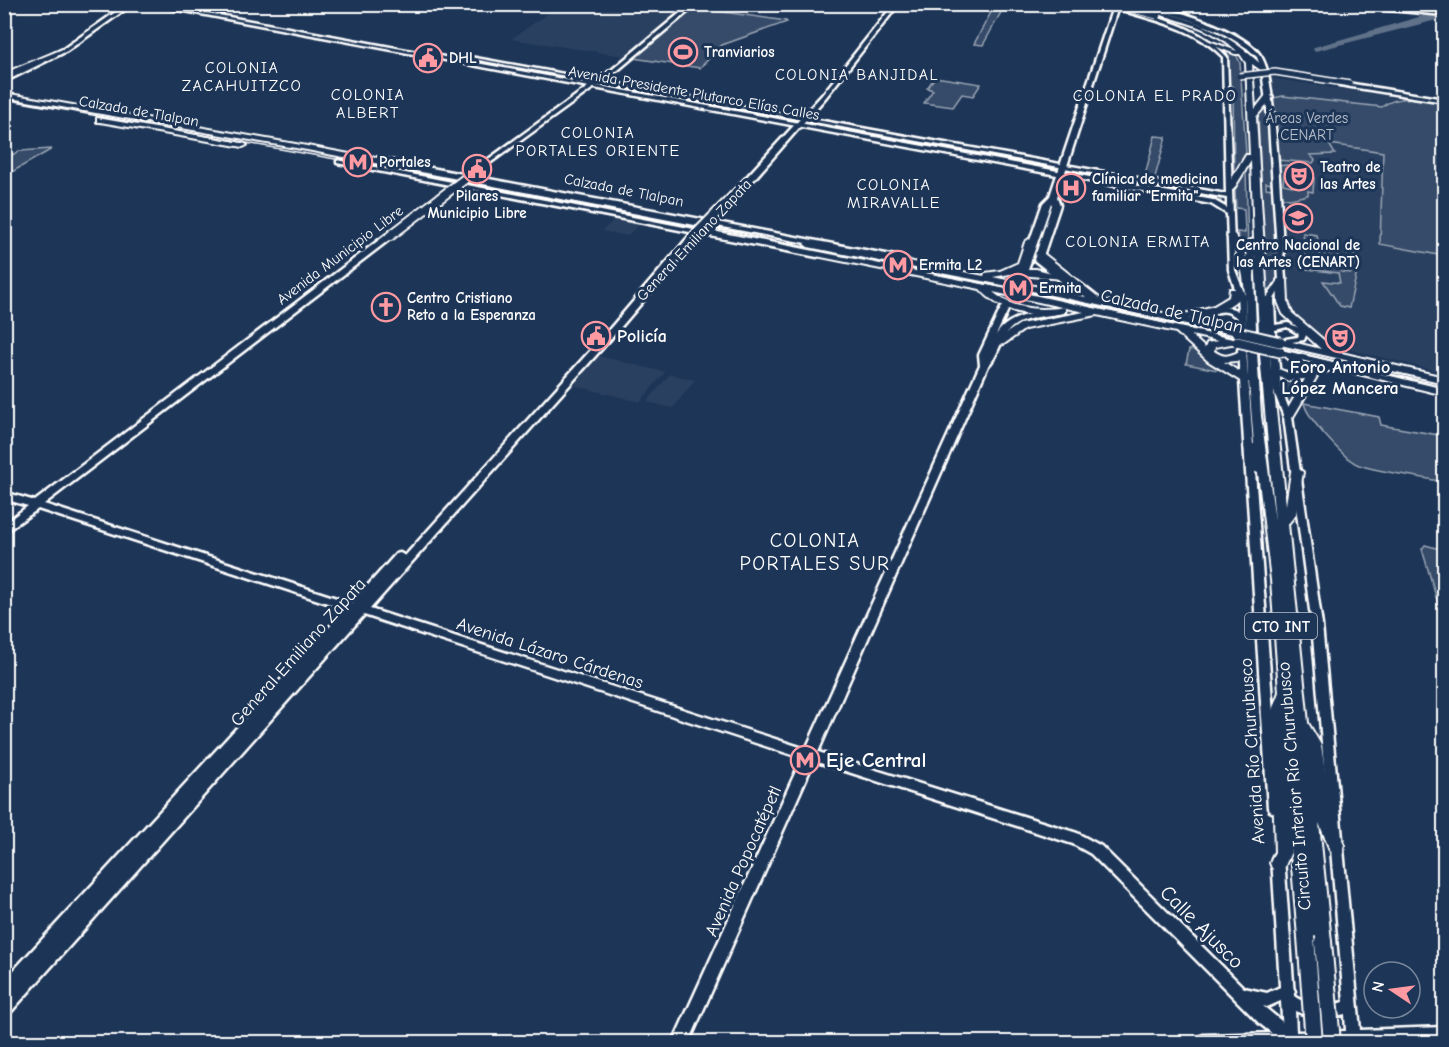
<svg xmlns="http://www.w3.org/2000/svg" width="1449" height="1047" viewBox="0 0 1449 1047" font-family="'Comic Neue',sans-serif">
<style>
.built{fill:#2a4161}
.green{fill:#364b69;stroke:#9aa5b4;stroke-width:1.5}
.lines{fill:none;stroke-linecap:round;stroke-linejoin:round}
.canal{stroke:#617289;stroke-width:4}
.primary-tunnel{stroke:#344968;stroke-width:8;stroke-dasharray:8 4;stroke-linecap:butt}
.highway-tunnel{stroke:#344968;stroke-width:9;stroke-dasharray:9 4.5;stroke-linecap:butt}
.secondary-casing{stroke:#fff;stroke-width:5}
.primary-casing{stroke:#fff;stroke-width:5}
.highway-casing{stroke:#fff;stroke-width:4}
.secondary{fill:#1d3557;fill-rule:evenodd}
.primary{fill:#1d3557;fill-rule:evenodd}
.highway{fill:#1d3557;fill-rule:evenodd}
.rail{stroke:#fff;stroke-width:1.5}
.secondary-bridge-casing{stroke:#fff;stroke-width:8;stroke-linecap:butt}
.primary-bridge-casing{stroke:#fff;stroke-width:12;stroke-linecap:butt}
.highway-bridge-far2-casing{stroke:#fff;stroke-width:9;stroke-linecap:butt}
.highway-bridge-far1-casing{stroke:#fff;stroke-width:13;stroke-linecap:butt}
.highway-bridge-casing{stroke:#fff;stroke-width:20;stroke-linecap:butt}
.secondary-bridge{stroke:#1d3557;stroke-width:5}
.primary-bridge{stroke:#1d3557;stroke-width:8}
.highway-bridge-far2{stroke:#1d3557;stroke-width:7}
.highway-bridge-far1{stroke:#1d3557;stroke-width:9}
.highway-bridge{stroke:#1d3557;stroke-width:16}
.labels{text-anchor:middle;stroke-width:6;stroke-linejoin:round;paint-order:stroke}
.far-poi-label{font-size:15px;font-weight:bold;fill:#fff;stroke:#1d3557;text-anchor:start}
.far-street-label{font-size:15px;fill:#fff;stroke:#1d3557}
.far-park-label{font-size:15px;fill:#b9c0ca;stroke:#1d3557}
.far-neighbourhood-label{font-size:16px;letter-spacing:1.5px;fill:#fff;stroke:#1d3557}
.shield{fill:#1d3557;stroke:#bbc2cd;stroke-width:1.5}
.shield-label{font-size:16px;font-weight:bold;fill:#fff}
.street-label{font-size:18px;fill:#fff;stroke:#1d3557}
.poi-label{font-size:18px;font-weight:bold;fill:#fff;stroke:#1d3557;text-anchor:start}
.neighbourhood-label{font-size:20px;letter-spacing:1.5px;fill:#fff;stroke:#1d3557}
.near-poi-label{font-size:21px;font-weight:bold;fill:#fff;stroke:#1d3557;text-anchor:start}
.near-street-label{font-size:21px;fill:#fff;stroke:#1d3557}
</style>
<rect width="100%" height="100%" fill="#1d3557"/>
<filter id="ink" filterUnits="userSpaceOnUse"><feTurbulence type="fractalNoise" baseFrequency=".0167" numOctaves="2"/><feDisplacementMap in="SourceGraphic" scale="12" xChannelSelector="R" yChannelSelector="G"/><feConvolveMatrix kernelMatrix="1 2 1 2 8 2 1 2 1" color-interpolation-filters="sRGB"/></filter>
<g filter="url(#ink)">
<g class="built">
<polygon points="560,5 560,4 687,5 624,56 511,39"/>
<polygon points="1270,78 1399,98 1385,103 1380,244 1444,256 1441,372 1327,344 1295,319 1290,310 1280,200 1278,166 1283,164 1278,160"/>
<polygon points="615,219 639,224 640,224 627,236 602,231"/>
<polygon points="595,355 665,372 640,402 568,384"/>
<polygon points="670,374 695,380 673,408 647,402"/>
</g>
<g class="green">
<polygon points="995,5 1005,5 983,45 974,44"/>
<polygon points="695,8 786,21 787,22 722,45 700,68 633,58"/>
<polygon points="1218,47 1236,54 1240,63 1246,153 1234,180 1233,86 1229,85 1229,56"/>
<polygon points="935,77 981,84 973,96 962,94 953,107 924,103 933,90 927,88"/>
<polygon points="605,83 795,118 795,119 787,123 598,88"/>
<path d="M 1283,96 L 1382,107 C 1397,94 1423,99 1444,103 L 1444,256 L 1380,244 L 1383,152 L 1329,144 L 1335,154 L 1310,155 L 1315,160 L 1313,163 L 1277,160 L 1273,98 Z"/>
<polygon points="1266,104 1272,184 1266,183 1266,188 1272,189 1279,279 1266,297 1258,115"/>
<polygon points="807,120 1055,166 1057,167 1052,170 803,124"/>
<polygon points="1155,136 1166,137 1154,181 1144,179"/>
<polygon points="52,149 5,176 5,159 19,151"/>
<polygon points="1286,165 1309,168 1309,171 1285,168 1283,184 1301,188 1307,179 1314,178 1313,192 1308,191 1308,195 1290,199 1280,197 1278,166"/>
<polygon points="1246,167 1248,251 1245,265 1237,232 1245,233 1244,209 1236,208 1235,190"/>
<polygon points="1069,170 1218,197 1221,201 1217,203 1070,174 1067,173"/>
<polygon points="1303,233 1317,235 1320,254 1338,254 1341,272 1351,273 1348,255 1355,256 1356,276 1349,308 1340,306 1323,281 1340,283 1338,273 1307,269"/>
<polygon points="1197,349 1218,367 1217,370 1186,364 1189,350"/>
<polygon points="1278,376 1293,381 1307,379 1289,407 1282,394"/>
<path d="M 1304,403 L 1379,417 L 1381,425 L 1444,436 L 1444,489 L 1439,488 L 1438,481 C 1412,475 1384,473 1359,465 C 1345,460 1307,418 1304,403 Z"/>
<polygon points="1425,545 1444,550 1444,624 1422,549"/>
</g>
<g class="lines">
<polyline class="canal" points="1444,12 1315,49 1444,16"/>
<g class="primary-tunnel">
<polyline points="1005,308 998,287 1001,281 1024,269"/>
<polyline points="1062,310 1075,301 1076,294 1073,289"/>
</g>
<polyline class="highway-tunnel" points="700,223 718,227"/>
<g class="secondary-casing">
<g id="secondary">
<path d="M 147,4 L 159,4 L 1213,200 L 1227,208 L 1227,198 L 457,56 L 459,55 L 1226,194 L 1223,57 C 1190,23 1143,19 1101,4 C 1115,4 1129,9 1142,13 C 1173,22 1205,32 1227,57 L 1235,270 L 1245,295 L 1246,327 L 1245,329 L 1239,329 L 1238,319 C 1230,311 1222,309 1212,315 L 1212,319 L 1222,323 L 1222,327 L 1216,327 L 1205,320 L 1205,312 C 1216,306 1227,305 1238,311 L 1237,295 L 1229,270 L 1227,214 L 1211,204 Z"/>
<path d="M 1136,4 C 1166,4 1245,31 1261,56 C 1270,71 1271,93 1273,110 C 1280,167 1281,223 1285,280 L 1274,299 L 1275,325 L 1288,323 L 1306,331 L 1307,333 L 1304,340 L 1286,343 L 1286,339 L 1298,337 L 1299,334 L 1287,327 L 1275,330 L 1275,335 L 1269,335 L 1268,333 L 1266,299 L 1279,280 L 1269,124 L 1262,71 L 1257,57 L 1247,48 L 1219,31 L 1184,18 Z"/>
<polygon points="1341,82 1444,99 1444,102 1339,85 1338,84"/>
<polygon points="373,157 902,257 912,263 909,265 900,261 371,160 370,159"/>
<polygon points="339,160 817,253 820,255 817,257 337,163 337,161"/>
<polygon points="1239,348 1245,348 1246,350 1280,808 1278,811 1274,813 1270,811 1268,808 1238,350"/>
<path d="M 1271,355 L 1274,355 L 1278,357 L 1281,389 L 1292,417 L 1322,625 L 1360,1030 L 1444,1027 L 1444,1041 L 1386,1042 L 1196,1042 L 1198,1037 L 1203,1035 L 1283,1033 L 1272,858 L 1274,854 L 1278,853 L 1282,854 L 1284,858 L 1294,996 C 1308,1007 1327,1006 1344,1002 L 1312,625 L 1284,417 L 1273,389 L 1270,357 ZM 1295,1011 C 1311,1018 1328,1019 1345,1014 L 1346,1031 L 1296,1032 Z"/>
</g>
</g>
<g class="primary-casing">
<g id="primary">
<polygon points="127,4 133,4 67,51 4,82 4,77 63,49"/>
<polygon points="691,4 697,4 618,70 472,176 468,176 468,174 614,68"/>
<polygon points="894,4 899,4 826,97 749,185 743,185 743,181 822,95"/>
<polygon points="1114,4 1119,4 1057,197 1060,205 1042,259 1076,287 1076,291 1073,291 1034,260 1052,205 1051,203 1028,269 1024,271 1020,269 1043,203 1050,196"/>
<polygon points="1323,4 1350,4 1444,12 1444,15"/>
<path d="M 387,234 L 394,236 L 44,504 L 352,603 L 396,554 L 400,553 L 405,556 L 608,331 L 691,234 L 697,234 L 697,238 L 614,335 L 370,609 L 806,749 L 980,365 L 979,355 L 1001,308 L 1005,306 L 1009,308 L 996,335 C 1010,313 1039,314 1062,307 L 1065,308 L 1065,312 C 1048,317 1018,316 1007,333 C 999,343 998,356 988,366 L 818,752 L 1077,833 L 1101,846 L 1244,988 L 1267,993 L 1287,984 L 1292,986 L 1295,991 L 1292,996 L 1267,1007 L 1263,1006 L 1296,1033 L 1298,1038 L 1296,1042 L 1283,1042 L 1259,1023 L 1091,854 L 1073,844 L 814,761 L 689,1042 L 673,1042 L 802,758 L 364,615 L 9,1014 L 4,1016 L 4,981 L 346,609 L 38,509 L 4,533 L 4,524 L 28,506 L 4,499 L 4,492 L 35,501 Z"/>
</g>
</g>
<g class="highway-casing">
<g id="highway">
<path d="M 1160,11 C 1206,23 1233,37 1267,70 L 1262,71 L 1252,64 L 1255,109 L 1266,95 L 1273,97 L 1256,117 L 1269,332 L 1267,334 L 1261,334 L 1259,332 L 1255,255 L 1254,277 L 1256,329 L 1251,332 L 1246,329 C 1245,297 1247,263 1227,236 L 1234,234 L 1242,245 L 1246,258 L 1248,241 L 1254,239 L 1251,161 L 1233,190 L 1226,188 L 1246,155 L 1250,155 L 1246,63 L 1240,54 L 1235,54 L 1204,42 L 1209,41 L 1237,51 C 1216,30 1186,22 1158,14 Z"/>
<polygon points="63,49 68,50 4,78 4,73"/>
<polygon points="4,93 307,146 700,220 704,223 700,226 307,150 4,97"/>
<polygon points="97,118 243,143 247,145 243,147 100,122 97,122"/>
<path d="M 710,229 L 983,284 L 1241,340 L 1241,344 L 1231,344 L 1215,347 L 1214,351 C 1230,362 1232,350 1246,352 L 1247,354 L 1237,361 L 1224,362 L 1248,377 L 1247,352 L 1252,349 L 1257,352 L 1261,416 L 1275,521 L 1260,355 L 1261,353 L 1265,352 L 1270,355 L 1271,369 C 1282,367 1286,375 1299,374 L 1298,367 L 1285,356 L 1276,354 L 1276,350 L 1280,349 L 1444,389 L 1444,395 L 1338,369 L 1319,373 L 1293,417 L 1288,420 L 1283,417 L 1305,379 L 1288,381 L 1272,373 L 1286,505 L 1291,472 L 1297,468 L 1303,472 L 1296,514 L 1288,524 L 1308,723 L 1321,745 L 1332,817 L 1344,845 L 1342,850 L 1336,852 L 1330,850 L 1319,823 L 1331,942 L 1329,947 L 1323,950 L 1317,947 L 1314,937 L 1312,942 L 1306,945 L 1300,942 L 1298,937 L 1290,843 L 1291,852 L 1284,868 L 1278,870 L 1272,868 L 1270,863 L 1275,852 L 1271,713 L 1279,692 L 1271,580 L 1258,473 L 1251,470 L 1244,446 L 1250,443 L 1254,444 L 1249,382 L 1242,382 L 1208,361 L 1176,332 L 1097,315 L 1025,329 L 1004,344 L 993,346 L 993,342 L 1020,324 L 1084,312 L 993,292 C 1007,304 1023,309 1042,309 C 1050,309 1058,307 1065,311 L 1063,313 C 1033,319 1001,313 980,289 L 707,234 L 706,232 ZM 1191,335 L 1218,341 L 1207,343 L 1205,348 ZM 1301,360 L 1325,366 L 1311,369 L 1309,373 L 1308,366 Z"/>
<path d="M 1029,239 L 1033,242 L 1027,264 L 1020,269 L 1036,269 L 1056,274 L 1035,253 L 1039,250 L 1102,300 L 1177,316 L 1214,306 L 1229,297 L 1230,289 L 1236,289 L 1239,298 C 1227,311 1206,315 1189,319 L 1240,330 L 1242,332 L 1237,335 L 1023,289 L 808,247 L 804,244 L 808,241 L 984,276 L 985,273 L 1000,271 L 1018,263 L 1025,242 ZM 1010,274 L 1062,279 L 1086,297 L 993,277 Z"/>
<polygon points="1282,277 1287,280 1288,302 1292,313 1333,348 1333,351 1444,377 1444,383 1276,344 1275,342 1280,339 1321,349 1283,314 1278,302 1277,280"/>
</g>
</g>
<use href="#secondary" class="secondary"/>
<use href="#primary" class="primary"/>
<use href="#highway" class="highway"/>
<polyline class="rail" points="4,99 523,193 1032,293 1444,386"/>
<g class="secondary-bridge-casing">
<polyline id="secondary-bridge" points="1239,76 1275,72 1350,84"/>
</g>
<g class="primary-bridge-casing">
<g id="primary-bridge">
<polyline points="390,236 470,175"/>
<polyline points="694,236 746,183"/>
</g>
</g>
<g class="highway-bridge-far2-casing">
<polyline id="highway-bridge-far2" points="1114,4 1157,15"/>
</g>
<g class="highway-bridge-far1-casing">
<g id="highway-bridge-far1">
<polyline points="1237,332 1280,342"/>
<polyline points="1237,342 1280,352"/>
</g>
</g>
<g class="highway-bridge-casing">
<g id="highway-bridge">
<polyline points="1306,937 1314,1042"/>
<polyline points="1323,942 1332,1042"/>
</g>
</g>
<use href="#secondary-bridge" class="secondary-bridge"/>
<use href="#primary-bridge" class="primary-bridge"/>
<use href="#highway-bridge-far2" class="highway-bridge-far2"/>
<use href="#highway-bridge-far1" class="highway-bridge-far1"/>
<use href="#highway-bridge" class="highway-bridge"/>
</g>
</g>
<defs>
<g id="stadium-ring" transform="scale(1.5)"><circle r="9.5" fill="#1d3557" stroke="#ff9aa2" stroke-width="1.5"/><path d="M0-5a6.5 5 0 1 0 0 10a6.5 5 0 1 0 0-10ZM-3.5-1.8h7v3.6h-7Z" fill="#ff9aa2"/></g>
<g id="civic-ring" transform="scale(1.5)"><circle r="9.5" fill="#1d3557" stroke="#ff9aa2" stroke-width="1.5"/><path d="M-.6-6.5H3V-4.5H.6V-3L4-1V1h2V6H-6V1h2V-1L-.6-3ZM-1.2 2.5V6h2.4V2.5Z" fill="#ff9aa2"/></g>
<g id="metro-ring" transform="scale(1.5)"><circle r="9.5" fill="#1d3557" stroke="#ff9aa2" stroke-width="1.5"/><path d="M-5.5 5V-5H-3L0 0L3-5H5.5V5H3V-.5L0 4L-3-.5V5Z" fill="#ff9aa2"/></g>
<g id="theatre-ring" transform="scale(1.5)"><circle r="9.5" fill="#1d3557" stroke="#ff9aa2" stroke-width="1.5"/><path d="M-5-5.5Q0-4 5-5.5V0Q5 5 0 6Q-5 5-5 0ZM-3.3-2.5H-1v1.5H-3.3ZM1-2.5H3.3v1.5H1ZM-2.8 1Q0 5.5 2.8 1Z" fill="#ff9aa2"/></g>
<g id="hospital-ring" transform="scale(1.5)"><circle r="9.5" fill="#1d3557" stroke="#ff9aa2" stroke-width="1.5"/><path d="M-5-5h3v3.5h4V-5h3V5h-3V1.5h-4V5h-3Z" fill="#ff9aa2"/></g>
<g id="university-ring" transform="scale(1.5)"><circle r="9.5" fill="#1d3557" stroke="#ff9aa2" stroke-width="1.5"/><path d="M0-5L7-2L0 1L-7-2ZM-4 1L0 2.5L4 1V4Q0 6-4 4Z" fill="#ff9aa2"/></g>
<g id="church-ring" transform="scale(1.5)"><circle r="9.5" fill="#1d3557" stroke="#ff9aa2" stroke-width="1.5"/><path d="M-1.2-6h2.4v3.5h3.3v2.4h-3.3V6h-2.4V-.1h-3.3v-2.4h3.3Z" fill="#ff9aa2"/></g>
</defs>
<g fill-rule="evenodd">
<use href="#stadium-ring" x="683" y="52"/>
<use href="#civic-ring" x="428" y="58"/>
<use href="#metro-ring" x="358" y="162"/>
<use href="#civic-ring" x="477" y="169"/>
<use href="#theatre-ring" x="1299" y="176"/>
<use href="#hospital-ring" x="1071" y="188"/>
<use href="#university-ring" x="1298" y="218"/>
<use href="#metro-ring" x="898" y="265"/>
<use href="#metro-ring" x="1018" y="288"/>
<use href="#church-ring" x="386" y="307"/>
<use href="#civic-ring" x="596" y="336"/>
<use href="#theatre-ring" x="1340" y="338"/>
<use href="#metro-ring" x="805" y="760"/>
</g>
<g class="labels">
<g class="far-poi-label">
<text x="704" y="57">Tranviarios</text>
<text x="449" y="63">DHL</text>
<text x="379" y="167">Portales</text>
<text x="1320" y="172">Teatro de<tspan x="1320" dy="17">las Artes</tspan></text>
<text x="1092" y="184">Clínica de medicina<tspan x="1092" dy="17">familiar "Ermita"</tspan></text>
<text x="477" y="201" text-anchor="middle">Pilares<tspan x="477" dy="17">Municipio Libre</tspan></text>
<text x="1298" y="250" text-anchor="middle">Centro Nacional de<tspan x="1298" dy="17">las Artes (CENART)</tspan></text>
<text x="919" y="270">Ermita L2</text>
<text x="1039" y="293">Ermita</text>
<text x="407" y="303">Centro Cristiano<tspan x="407" dy="17">Reto a la Esperanza</tspan></text>
</g>
<g class="far-street-label">
<text transform="translate(694 93) rotate(10)" y="5">Avenida Presidente Plutarco Elías Calles</text>
<text transform="translate(139 111) rotate(10)" y="5">Calzada de Tlalpan</text>
<text transform="translate(624 190) rotate(11)" y="5">Calzada de Tlalpan</text>
<text transform="translate(694 240) rotate(-47)" y="5">General Emiliano Zapata</text>
<text transform="translate(340 255) rotate(-37)" y="5">Avenida Municipio Libre</text>
</g>
<g class="far-park-label">
<text x="1307" y="123">Áreas Verdes<tspan x="1307" dy="17">CENART</tspan></text>
</g>
<g class="far-neighbourhood-label">
<text x="242" y="73">COLONIA<tspan x="242" dy="18">ZACAHUITZCO</tspan></text>
<text x="857" y="80">COLONIA BANJIDAL</text>
<text x="368" y="100">COLONIA<tspan x="368" dy="18">ALBERT</tspan></text>
<text x="1155" y="101">COLONIA EL PRADO</text>
<text x="598" y="138">COLONIA<tspan x="598" dy="18">PORTALES ORIENTE</tspan></text>
<text x="894" y="190">COLONIA<tspan x="894" dy="18">MIRAVALLE</tspan></text>
<text x="1138" y="247">COLONIA ERMITA</text>
</g>
<rect class="shield" x="1245" y="613" width="72" height="26" rx="4.5"/>
<g class="shield-label">
<text x="1281" y="632">CTO INT</text>
</g>
<g class="street-label">
<text transform="translate(1172 311) rotate(13)" y="6">Calzada de Tlalpan</text>
<text transform="translate(298 652) rotate(-48)" y="6">General Emiliano Zapata</text>
<text transform="translate(550 653) rotate(18)" y="6">Avenida Lázaro Cárdenas</text>
<text transform="translate(1252 751) rotate(-94)" y="6">Avenida Río Churubusco</text>
<text transform="translate(1294 786) rotate(-95)" y="6">Circuito Interior Río Churubusco</text>
<text transform="translate(743 861) rotate(-66)" y="6">Avenida Popocatépetl</text>
</g>
<g class="poi-label">
<text x="617" y="342">Policía</text>
<text x="1340" y="373" text-anchor="middle">Foro Antonio<tspan x="1340" dy="21">López Mancera</tspan></text>
</g>
<g class="neighbourhood-label">
<text x="815" y="547">COLONIA<tspan x="815" dy="23">PORTALES SUR</tspan></text>
</g>
<g class="near-poi-label">
<text x="826" y="767">Eje Central</text>
</g>
<g class="near-street-label">
<text transform="translate(1202 927) rotate(45)" y="7">Calle Ajusco</text>
</g>
</g>
<rect width="1449" height="1047" fill="none" stroke="#1d3557" stroke-width="24"/>
<rect x="12" y="12" width="1425" height="1023" fill="none" stroke="#fff" stroke-width="2" filter="url(#ink)"/>
<g transform="translate(1392 990) rotate(283)"><circle r="28" fill="#1d3557" stroke="#77869a" stroke-width="1.5"/>
<path d="M0-4.5L10 22L0 15L-10 22Z" fill="#ff9aa2"/>
<text y="-9" font-size="16" font-weight="bold" text-anchor="middle" fill="#ffffff">N</text>
</g>
</svg>
